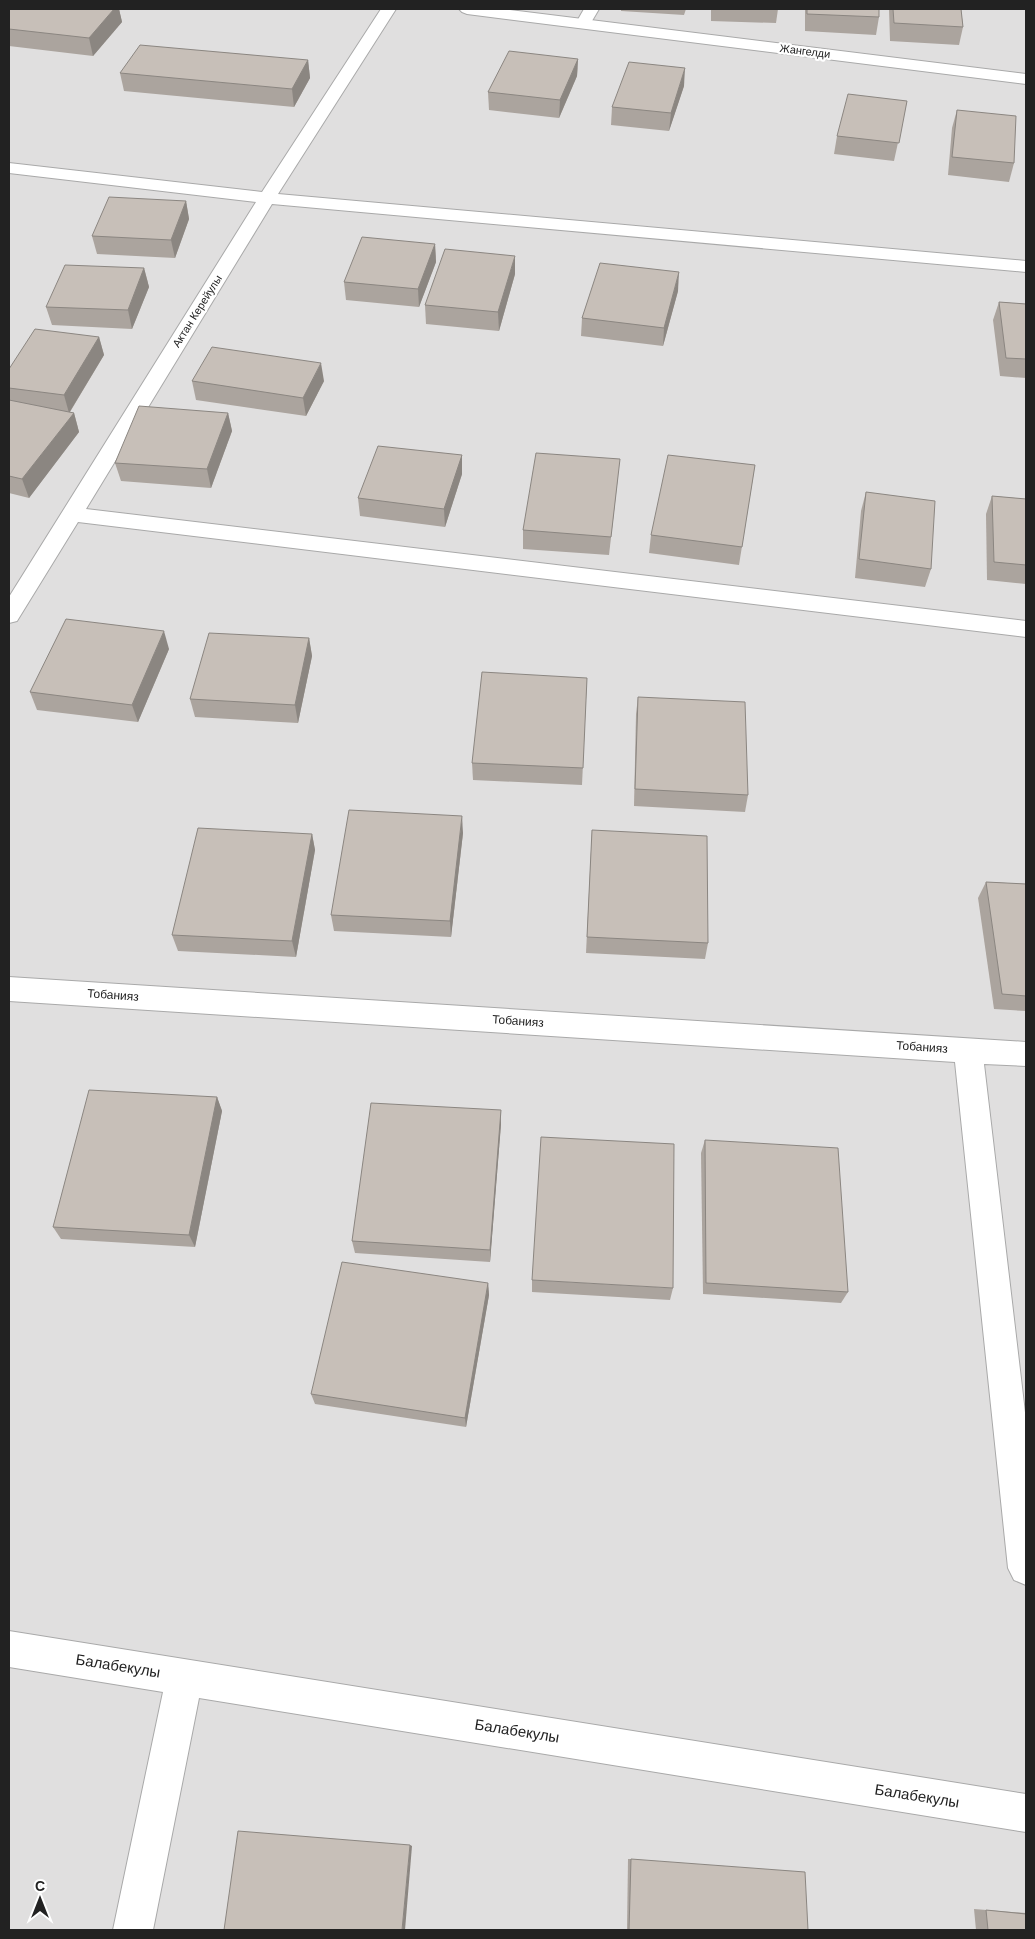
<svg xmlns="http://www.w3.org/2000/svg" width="1035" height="1939" viewBox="0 0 1035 1939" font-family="'DM Sans',sans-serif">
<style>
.residential{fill:#e0dfdf}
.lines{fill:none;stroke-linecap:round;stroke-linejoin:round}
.minor-casing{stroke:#a9a9a9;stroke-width:2}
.tertiary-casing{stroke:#a9a9a9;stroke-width:2}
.minor{fill:#fff;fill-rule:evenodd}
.tertiary{fill:#fff;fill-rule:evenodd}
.wall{fill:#aba49e}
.shaded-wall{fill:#8b8681}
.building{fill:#c7bfb8;stroke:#8b8681}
.labels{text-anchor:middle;stroke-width:4.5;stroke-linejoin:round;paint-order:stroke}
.far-street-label{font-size:11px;fill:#222;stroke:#fff}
.street-label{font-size:12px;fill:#222;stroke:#fff}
.near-street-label{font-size:15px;fill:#222;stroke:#fff}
</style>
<rect width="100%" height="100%" fill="#f2efe9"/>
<rect class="residential" x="9" y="9" width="1017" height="1921"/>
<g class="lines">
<g class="minor-casing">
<g id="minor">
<polygon points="381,9 396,9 278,194 1026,261 1026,272 272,204 86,509 1026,621 1026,637 78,522 17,621 9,623 9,597 256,202 9,173 9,163 262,192"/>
<polygon points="584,9 599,9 589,26 579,26 576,23"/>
<polygon points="9,977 1026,1042 1026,1066 984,1064 1026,1421 1026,1585 1014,1580 1008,1568 955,1062 9,1001"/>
<polygon points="9,1631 1026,1794 1026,1832 199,1698 153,1930 113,1930 163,1692 9,1667"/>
</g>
</g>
<g class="tertiary-casing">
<polygon id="tertiary" points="459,9 501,9 1026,74 1026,84 467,14 462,12"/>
</g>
<use href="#minor" class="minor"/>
<use href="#tertiary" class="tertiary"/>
</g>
<g class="wall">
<polygon points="9,9 119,9 122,22 93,56 9,46"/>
<polygon points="621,9 686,9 684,15 621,11"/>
<polygon points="711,9 778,9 776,23 711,21"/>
<polygon points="805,9 879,9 879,17 876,35 805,31"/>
<polygon points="889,9 961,9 963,27 959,45 890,41"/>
<polygon points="578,59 577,76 559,118 489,110 488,92"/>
<polygon points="308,60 310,78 294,107 124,91 120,73"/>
<polygon points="684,86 669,131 611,125 612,107"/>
<polygon points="907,101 894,161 834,154 837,136"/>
<polygon points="957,110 1014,163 1009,182 948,175 952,128"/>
<polygon points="186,201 189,219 175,258 97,254 92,236"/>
<polygon points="435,244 436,262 419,307 346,300 344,282"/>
<polygon points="144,268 149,287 132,329 52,325 46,307"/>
<polygon points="515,274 499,331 426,324 425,305"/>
<polygon points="678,291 663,346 581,336 582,318"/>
<polygon points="999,302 1026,304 1026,378 1000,376 993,320"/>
<polygon points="99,337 104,355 70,412 74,413 79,432 29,498 9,493 9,369"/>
<polygon points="192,381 324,381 306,416 196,400"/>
<polygon points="228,413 232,431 211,488 121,481 115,463"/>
<polygon points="462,455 462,474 445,527 360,516 358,498"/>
<polygon points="755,465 739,565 649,553 651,535"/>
<polygon points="618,477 609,555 523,549 523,530"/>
<polygon points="866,492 931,569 925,587 855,578 861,511"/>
<polygon points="992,496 1026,499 1026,584 987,580 986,514"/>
<polygon points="309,638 312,656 298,723 195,717 190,699"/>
<polygon points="169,649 138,722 37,710 30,692"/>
<polygon points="587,678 582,785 473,780 472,763"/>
<polygon points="638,697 748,795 745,812 634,806 636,714"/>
<polygon points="592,830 708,943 705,959 586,953"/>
<polygon points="463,833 451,937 334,931 331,915"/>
<polygon points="312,834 315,850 296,957 178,951 172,935"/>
<polygon points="986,882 1026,884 1026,1011 994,1009 978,898"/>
<polygon points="217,1097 222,1111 195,1247 61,1239 53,1227"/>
<polygon points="501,1110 501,1124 490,1262 355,1253 352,1241"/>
<polygon points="705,1140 848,1292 841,1303 703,1294 701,1153"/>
<polygon points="532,1280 673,1288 670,1300 532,1292"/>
<polygon points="488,1283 489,1295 466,1427 315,1404 311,1394"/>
<polygon points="628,1859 631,1859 808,1930 627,1930"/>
<polygon points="974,1909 1026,1913 1026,1930 976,1930"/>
</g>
<g class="shaded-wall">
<polygon points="114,9 119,9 122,22 93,56 89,38"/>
<polygon points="578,59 577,76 559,118 560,100"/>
<polygon points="308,60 310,78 294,107 292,89"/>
<polygon points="685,68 684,86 669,131 671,113"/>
<polygon points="186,201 189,219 175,258 171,240"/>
<polygon points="435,244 436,262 419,307 418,289"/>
<polygon points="515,256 515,274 499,331 498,312"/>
<polygon points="144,268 149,287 132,329 128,310"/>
<polygon points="679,272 678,291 663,346 664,328"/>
<polygon points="99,337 104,355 69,413 64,395"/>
<polygon points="321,363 324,381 306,416 303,398"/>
<polygon points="74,413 79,432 29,498 22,479"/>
<polygon points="228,413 232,431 211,488 207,469"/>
<polygon points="462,455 462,474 445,527 444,509"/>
<polygon points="164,631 169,649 138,722 132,705"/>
<polygon points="309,638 312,656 298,723 295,705"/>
<polygon points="462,816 463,833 451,937 450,921"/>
<polygon points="312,834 315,850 296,957 292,941"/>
<polygon points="217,1097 222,1111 195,1247 189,1235"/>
<polygon points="501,1110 501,1124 490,1262 490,1250"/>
<polygon points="488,1283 489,1295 466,1427 465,1418"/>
<polygon points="410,1845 412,1846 405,1930 402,1930"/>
</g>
<g class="building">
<polygon points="9,9 114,9 89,38 9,29"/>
<polygon points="807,9 879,9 879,17 807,14"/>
<polygon points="893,9 961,9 963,27 894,23"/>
<polygon points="140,45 308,60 292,89 120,73"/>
<polygon points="509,51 578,59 560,100 488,92"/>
<polygon points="629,62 685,68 671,113 612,107"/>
<polygon points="848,94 907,101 899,143 837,136"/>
<polygon points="957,110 1016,116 1014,163 952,157"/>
<polygon points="109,197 186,201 171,240 92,236"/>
<polygon points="362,237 435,244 418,289 344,282"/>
<polygon points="445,249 515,256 498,312 425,305"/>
<polygon points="600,263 679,272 664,328 582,318"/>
<polygon points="65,265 144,268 128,310 46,307"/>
<polygon points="999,302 1026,304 1026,359 1006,358"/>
<polygon points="35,329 99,337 64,395 9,388 9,369"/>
<polygon points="212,347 321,363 303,398 192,381"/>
<polygon points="9,400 74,413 22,479 9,476"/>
<polygon points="139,406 228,413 207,469 115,463"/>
<polygon points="378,446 462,455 444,509 358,498"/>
<polygon points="536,453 620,459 611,537 523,530"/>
<polygon points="668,455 755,465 742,547 651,535"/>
<polygon points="866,492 935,501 931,569 859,559"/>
<polygon points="992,496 1026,499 1026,565 994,562"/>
<polygon points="66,619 164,631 132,705 30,692"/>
<polygon points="209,633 309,638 295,705 190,699"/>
<polygon points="482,672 587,678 583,768 472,763"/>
<polygon points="638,697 745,702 748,795 635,789"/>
<polygon points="349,810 462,816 450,921 331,915"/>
<polygon points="198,828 312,834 292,941 172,935"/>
<polygon points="592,830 707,836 708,943 587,937"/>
<polygon points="986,882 1026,884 1026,996 1002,994"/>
<polygon points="89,1090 217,1097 189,1235 53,1227"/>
<polygon points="371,1103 501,1110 490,1250 352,1241"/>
<polygon points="541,1137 674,1144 673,1288 532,1280"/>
<polygon points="705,1140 838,1148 848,1292 706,1283"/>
<polygon points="342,1262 488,1283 465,1418 311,1394"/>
<polygon points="238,1831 410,1845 402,1930 224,1930"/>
<polygon points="631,1859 805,1872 808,1930 629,1930"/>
<polygon points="986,1910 1026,1914 1026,1930 988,1930"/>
</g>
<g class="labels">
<g class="far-street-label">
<text transform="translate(805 51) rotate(7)" y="4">Жангелди</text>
<text transform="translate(197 311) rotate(-58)" y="4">Актан Керейулы</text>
</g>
<g class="street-label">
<text transform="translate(113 995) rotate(4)" y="4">Тобанияз</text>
<text transform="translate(518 1021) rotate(4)" y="4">Тобанияз</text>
<text transform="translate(922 1047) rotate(4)" y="4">Тобанияз</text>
</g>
<g class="near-street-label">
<text transform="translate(118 1666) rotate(9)" y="5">Балабекулы</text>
<text transform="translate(517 1731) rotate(9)" y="5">Балабекулы</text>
<text transform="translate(917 1796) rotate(9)" y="5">Балабекулы</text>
</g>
</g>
<rect width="1035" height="1939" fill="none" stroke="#222222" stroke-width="20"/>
<g transform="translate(40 1899)" stroke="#ffffff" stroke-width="4" paint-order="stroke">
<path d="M0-4L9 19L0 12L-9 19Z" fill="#222222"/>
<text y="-8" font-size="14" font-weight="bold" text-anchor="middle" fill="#222222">С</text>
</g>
</svg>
